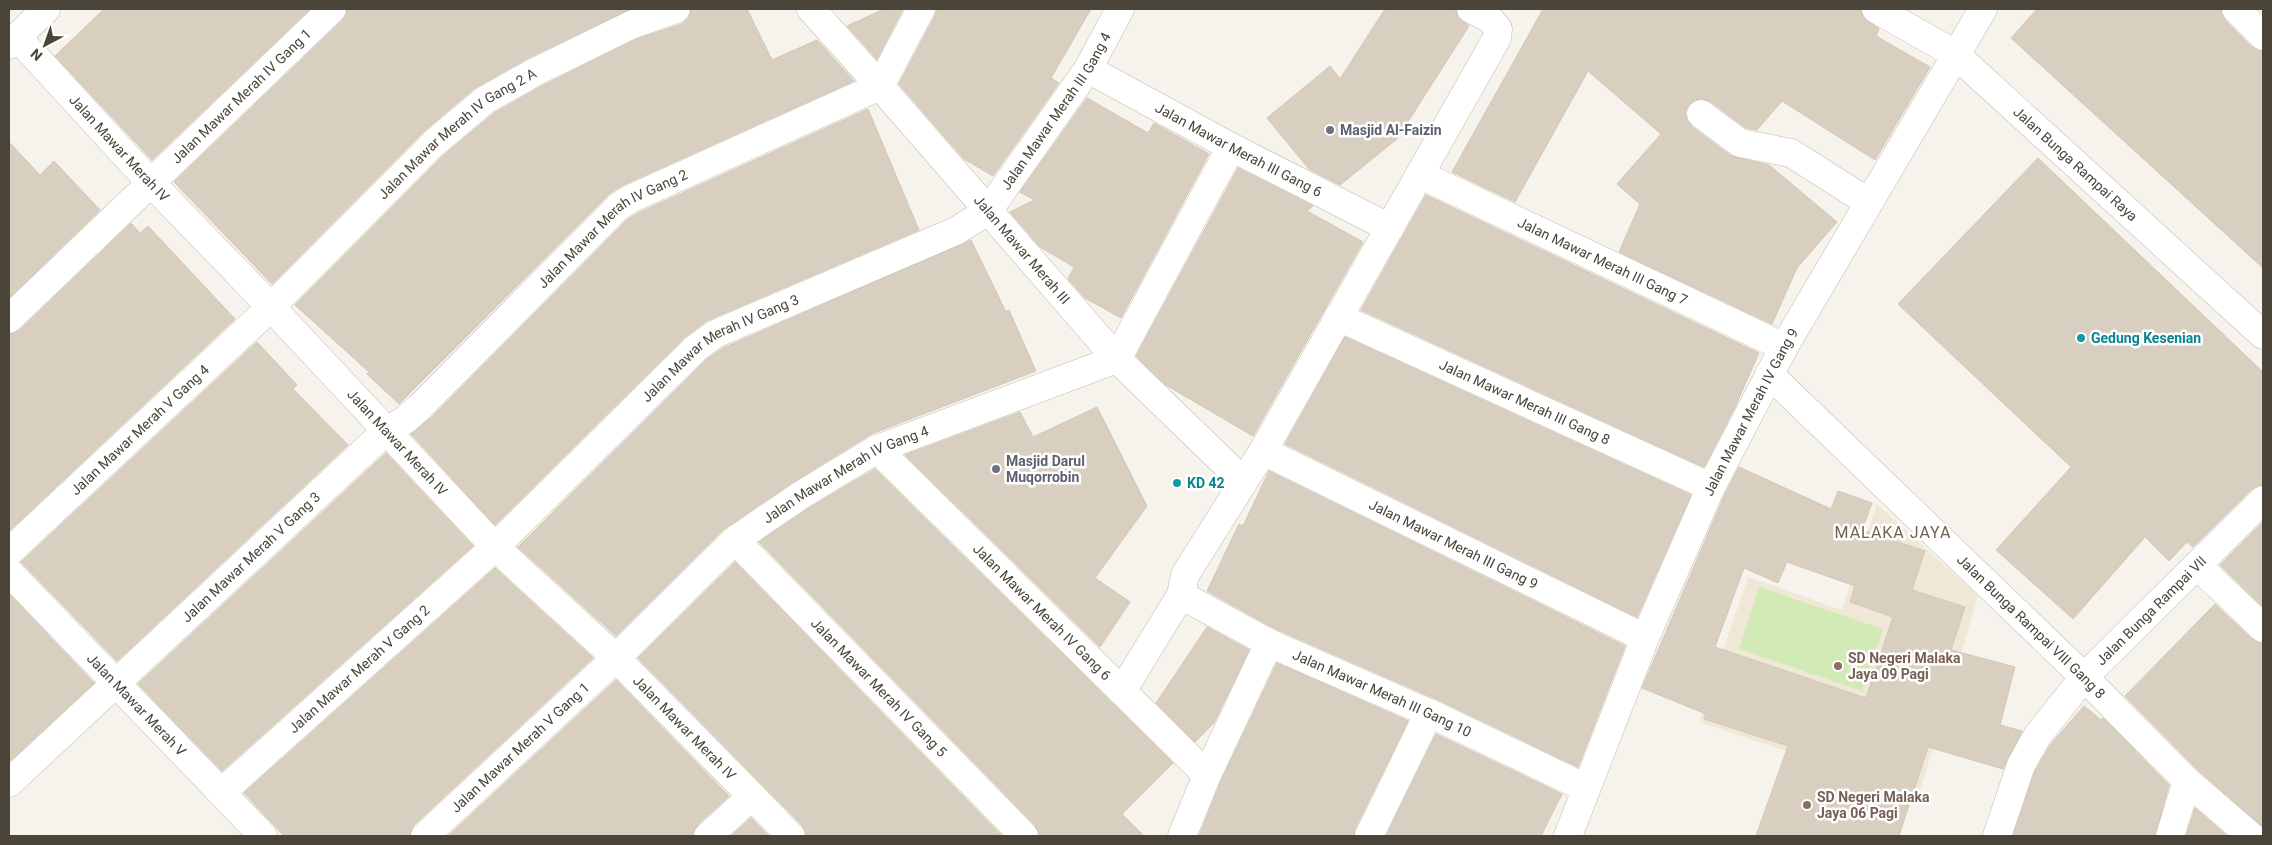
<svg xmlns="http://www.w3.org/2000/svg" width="2272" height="845" viewBox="0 0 2272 845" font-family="Roboto,sans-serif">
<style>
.education{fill:#efe8d6}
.green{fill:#d2eab5}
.building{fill:#d8cfc1;stroke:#d3c7b4;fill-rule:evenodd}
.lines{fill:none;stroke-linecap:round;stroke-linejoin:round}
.minor-casing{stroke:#c2bbae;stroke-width:29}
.minor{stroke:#fff;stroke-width:28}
.worship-dot{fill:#6b7280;stroke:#fff;stroke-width:2}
.culture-dot{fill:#0f9aa8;stroke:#fff;stroke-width:2}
.education-dot{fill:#8d6e63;stroke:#fff;stroke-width:2}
.labels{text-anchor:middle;stroke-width:5;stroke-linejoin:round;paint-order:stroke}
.street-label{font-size:14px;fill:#4b4439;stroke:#fff}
.worship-label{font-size:14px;font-weight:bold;fill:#5b616d;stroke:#fff;text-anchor:start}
.culture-label{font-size:14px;font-weight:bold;fill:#0d838f;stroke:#fff;text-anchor:start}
.education-label{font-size:14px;font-weight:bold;fill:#785e54;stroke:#fff;text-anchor:start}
.quarter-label{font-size:16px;letter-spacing:1px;fill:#6e6250;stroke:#fff}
</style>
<rect width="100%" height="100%" fill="#f6f3ec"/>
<polygon class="education" points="1877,504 1978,596 1919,795 1699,722 1748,577 1842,610"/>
<polygon class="green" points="1759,587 1883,629 1862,691 1739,649"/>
<g class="building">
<polygon points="104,9 310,9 152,160 55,56"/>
<polygon points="347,9 630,9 528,58 475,88 423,132 272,284 174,182 343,20"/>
<polygon points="691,9 747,9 772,60 817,40 854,81 623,185 609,194 399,404 367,374 369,372 295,305 445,154 494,113 542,86 637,39 682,24 688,19"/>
<polygon points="884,9 903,9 877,59 847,26"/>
<polygon points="937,9 1091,9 1051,78 1059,83 993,176 964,159 899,84 935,16"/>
<polygon points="1385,9 1456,9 1458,18 1469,26 1397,139 1340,185 1309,169 1267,118 1330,66 1340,79"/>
<polygon points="1543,9 1860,9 1863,17 1879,29 1876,36 1930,67 1875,160 1782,101 1757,130 1746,128 1710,101 1703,99 1695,100 1688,105 1685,113 1687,120 1692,127 1731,156 1769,165 1837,222 1797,268 1772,324 1619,252 1640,204 1617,184 1661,134 1588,71 1515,202 1452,172"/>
<polygon points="2037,9 2221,9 2225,20 2252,47 2263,51 2263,268 2011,38"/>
<polygon points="1087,98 1148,133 1154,123 1209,154 1121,318 1085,298 1068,279 1074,267 1040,247 1010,212 1034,200 1020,192"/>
<polygon points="868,109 919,230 706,321 685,337 495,525 411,434 433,416 628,219 638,213"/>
<polygon points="9,142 40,175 54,161 100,210 9,298"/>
<polygon points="2038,158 2263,372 2263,485 2252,489 2193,547 2187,542 2169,561 2145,537 2073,619 1996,550 2071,467 1898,304"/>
<polygon points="1238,168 1313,206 1307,211 1363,242 1253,436 1166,385 1136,356"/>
<polygon points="1426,195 1759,353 1735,407 1704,467 1361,310"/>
<polygon points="131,223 140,233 148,226 235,319 9,531 9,334 20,330"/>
<polygon points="971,240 1006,312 1009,310 1036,371 871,434 793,482 724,529 616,636 518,547 706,360 723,348"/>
<polygon points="1345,337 1691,495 1637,617 1285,444"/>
<polygon points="257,342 297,385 293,389 348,445 117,661 21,562"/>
<polygon points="1097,407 1147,506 1095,578 1130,602 1100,647 905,455 1020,412 1033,437"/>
<polygon points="386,453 473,546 222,771 138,684"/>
<path d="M 1739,467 L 1831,509 L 1838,491 L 1872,503 L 1862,530 L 1925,551 L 1912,590 L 1965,607 L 1951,650 L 2015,667 L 2000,725 L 2022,731 L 2003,769 L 1928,747 L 1899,836 L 1756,836 L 1788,746 L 1704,719 L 1706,714 L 1642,688 L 1725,494 ZM 1787,562 L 1855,586 L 1850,602 L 1893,617 L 1866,698 L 1715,647 L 1744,568 L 1778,583 Z"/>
<polygon points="875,469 1173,763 1122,814 1144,836 1039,836 1035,825 759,542 809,508"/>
<polygon points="1269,471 1625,646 1578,767 1436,699 1276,629 1207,591 1239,524 1243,526"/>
<polygon points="2263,522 2263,607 2220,565"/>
<polygon points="735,562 1002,836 806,836 802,825 638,658"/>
<polygon points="495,568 593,658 414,825 410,836 284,836 244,793"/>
<polygon points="9,594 94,683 9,762"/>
<polygon points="2215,604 2252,639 2263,643 2263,827 2198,770 2125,696"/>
<polygon points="1207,627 1249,650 1214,723 1195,742 1156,703"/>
<polygon points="1277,663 1408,721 1355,829 1354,836 1199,836 1221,781"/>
<polygon points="616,680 729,796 698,824 693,836 448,836"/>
<polygon points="2084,706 2101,720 2103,718 2169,785 2155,836 2013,836 2035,771 2051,744"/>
<polygon points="1436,734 1562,794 1541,836 1386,836"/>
<polygon points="2195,808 2227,836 2186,836"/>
<polygon points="751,818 769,836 731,836"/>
</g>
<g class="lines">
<g class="minor-casing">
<g id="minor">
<path id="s1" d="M 811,9 L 880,86 L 1117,359 L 1243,481"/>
<path id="s2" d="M 1876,9 L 1955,54 L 2263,335"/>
<polyline points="2236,9 2263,36"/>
<path id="s3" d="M 17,37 L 152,184 L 271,307 L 495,547 L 616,658 L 791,836"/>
<polyline points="9,45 46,9"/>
<path id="s4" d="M 1088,69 L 1231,147 L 1390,228"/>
<polyline points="1701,114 1740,143 1791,153 1868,202"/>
<path id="s5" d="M 1421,175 L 1784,347"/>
<path id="s6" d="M 1338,317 L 1711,487"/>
<path id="s7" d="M 9,319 L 332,9"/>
<path id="s8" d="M 1769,374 L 2084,677 L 2187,781 L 2251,836"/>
<path id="s9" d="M 877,449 L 1207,775"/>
<path id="s10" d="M 1263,451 L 1645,638"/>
<path id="s11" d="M 735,540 L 1024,836"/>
<path id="s12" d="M 9,552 L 271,307 L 434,143 L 485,100 L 535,72 L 631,25 L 676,9"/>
<polyline points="2198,566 2263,628"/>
<path id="s13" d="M 9,572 L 263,836"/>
<path id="s14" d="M 1181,595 L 1269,643 L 1429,713 L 1586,788"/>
<polyline points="1122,691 1181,595 1185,575 1263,451 1497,38 1498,29 1489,18 1471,9"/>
<path id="s15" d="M 9,783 L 386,431 L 405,420 L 422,405 L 618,207 L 630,199 L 880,86 L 921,9"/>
<path id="s16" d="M 222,792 L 495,547 L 696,348 L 715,334 L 956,231 L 988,211 L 1088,69 L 1120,9"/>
<path id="s17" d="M 425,836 L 616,658 L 735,540 L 801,495 L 877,449 L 1117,359 L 1231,147"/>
<polyline points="708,836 751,797"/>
<polyline points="1182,836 1207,775 1269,643"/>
<polyline points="1369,836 1429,713"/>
<path id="s18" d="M 1568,836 L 1645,638 L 1711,487 L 1784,347 L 1983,9"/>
<path id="s19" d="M 1997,836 L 2021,765 L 2038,735 L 2084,677 L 2263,500"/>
<polyline points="2170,836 2187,781"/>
</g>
</g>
<use href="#minor" class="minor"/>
</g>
<g class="worship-dot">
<circle cx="1330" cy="130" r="5"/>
<circle cx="996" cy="469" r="5"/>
</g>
<g class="culture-dot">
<circle cx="2081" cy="338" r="5"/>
<circle cx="1177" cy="483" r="5"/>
</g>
<g class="education-dot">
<circle cx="1838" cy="666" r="5"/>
<circle cx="1807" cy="805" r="5"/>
</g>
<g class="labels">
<g class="street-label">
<text dy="5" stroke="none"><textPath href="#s7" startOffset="322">Jalan Mawar Merah IV Gang 1</textPath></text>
<text dy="5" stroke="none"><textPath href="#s16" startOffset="1094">Jalan Mawar Merah III Gang 4</textPath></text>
<text dy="5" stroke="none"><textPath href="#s12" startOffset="614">Jalan Mawar Merah IV Gang 2 A</textPath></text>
<text dy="5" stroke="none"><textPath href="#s3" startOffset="151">Jalan Mawar Merah IV</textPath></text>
<text dy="5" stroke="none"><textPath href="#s4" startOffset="171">Jalan Mawar Merah III Gang 6</textPath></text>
<text dy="5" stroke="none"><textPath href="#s2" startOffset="254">Jalan Bunga Rampai Raya</textPath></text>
<text dy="5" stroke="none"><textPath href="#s15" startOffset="822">Jalan Mawar Merah IV Gang 2</textPath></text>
<text dy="5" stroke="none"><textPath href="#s1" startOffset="320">Jalan Mawar Merah III</textPath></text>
<text dy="5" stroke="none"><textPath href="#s5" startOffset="201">Jalan Mawar Merah III Gang 7</textPath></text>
<text dy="5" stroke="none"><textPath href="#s16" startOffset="670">Jalan Mawar Merah IV Gang 3</textPath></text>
<text dy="5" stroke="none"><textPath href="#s6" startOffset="205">Jalan Mawar Merah III Gang 8</textPath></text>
<text dy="5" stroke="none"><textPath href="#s18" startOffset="462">Jalan Mawar Merah IV Gang 9</textPath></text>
<text dy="5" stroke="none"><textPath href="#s12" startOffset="179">Jalan Mawar Merah V Gang 4</textPath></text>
<text dy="5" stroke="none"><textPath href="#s3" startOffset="556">Jalan Mawar Merah IV</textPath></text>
<text dy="5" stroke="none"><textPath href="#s17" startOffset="558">Jalan Mawar Merah IV Gang 4</textPath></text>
<text dy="5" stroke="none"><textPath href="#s10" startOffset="212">Jalan Mawar Merah III Gang 9</textPath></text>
<text dy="5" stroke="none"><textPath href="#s15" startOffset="331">Jalan Mawar Merah V Gang 3</textPath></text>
<text dy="5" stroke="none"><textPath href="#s9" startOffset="232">Jalan Mawar Merah IV Gang 6</textPath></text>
<text dy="5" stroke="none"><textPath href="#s19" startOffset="278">Jalan Bunga Rampai VII</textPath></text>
<text dy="5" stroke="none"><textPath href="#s8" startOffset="364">Jalan Bunga Rampai VIII Gang 8</textPath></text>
<text dy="5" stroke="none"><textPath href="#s16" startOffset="184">Jalan Mawar Merah V Gang 2</textPath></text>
<text dy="5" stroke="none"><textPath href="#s11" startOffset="206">Jalan Mawar Merah IV Gang 5</textPath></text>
<text dy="5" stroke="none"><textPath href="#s14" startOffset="224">Jalan Mawar Merah III Gang 10</textPath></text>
<text dy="5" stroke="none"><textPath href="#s13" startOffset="184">Jalan Mawar Merah V</textPath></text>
<text dy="5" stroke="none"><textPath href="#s3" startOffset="961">Jalan Mawar Merah IV</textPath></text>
<text dy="5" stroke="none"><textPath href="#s17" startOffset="130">Jalan Mawar Merah V Gang 1</textPath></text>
</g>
<g class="worship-label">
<text x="1340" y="135">Masjid Al-Faizin</text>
<text x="1006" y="466">Masjid Darul<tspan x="1006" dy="16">Muqorrobin</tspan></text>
</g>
<g class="culture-label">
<text x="2091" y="343">Gedung Kesenian</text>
<text x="1187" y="488">KD 42</text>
</g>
<g class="education-label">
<text x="1848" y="663">SD Negeri Malaka<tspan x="1848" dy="16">Jaya 09 Pagi</tspan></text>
<text x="1817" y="802">SD Negeri Malaka<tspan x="1817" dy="16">Jaya 06 Pagi</tspan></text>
</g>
<g class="quarter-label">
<text x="1893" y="538">MALAKA JAYA</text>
</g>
</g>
<rect width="2272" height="845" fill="none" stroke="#4b4439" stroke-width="20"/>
<g transform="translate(45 45) rotate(221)" stroke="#ffffff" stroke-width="4" paint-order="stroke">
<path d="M0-4L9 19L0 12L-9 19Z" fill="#4b4439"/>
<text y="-8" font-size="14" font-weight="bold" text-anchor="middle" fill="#4b4439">N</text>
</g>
</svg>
